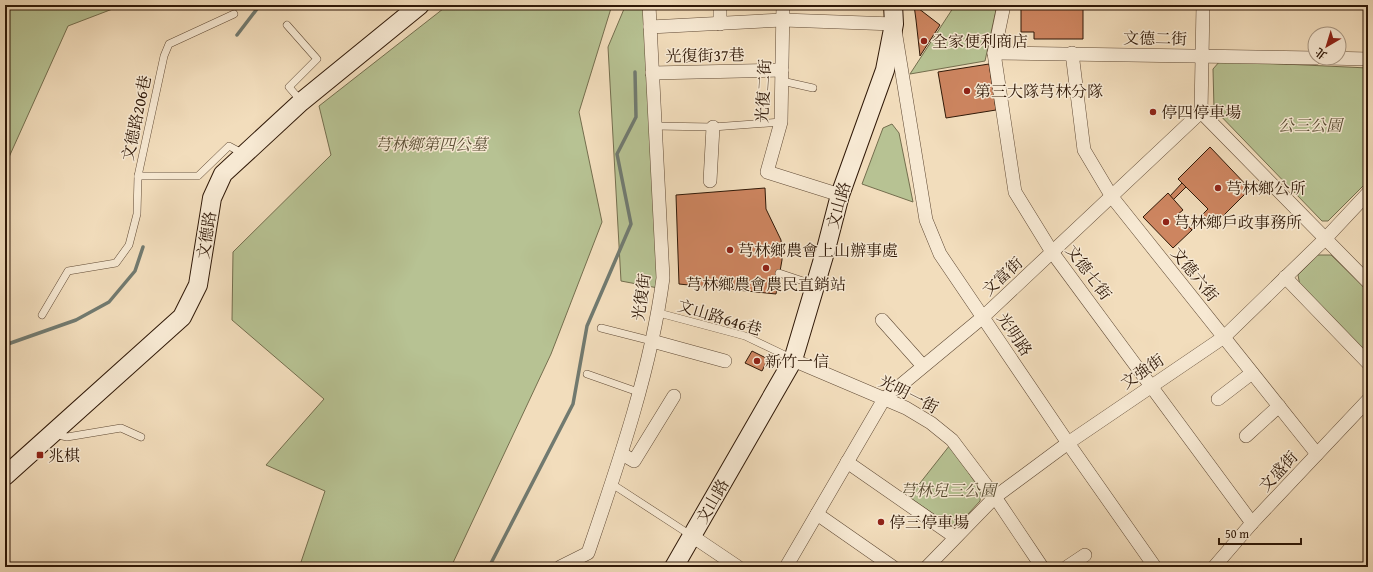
<svg xmlns="http://www.w3.org/2000/svg" width="1373" height="572" viewBox="0 0 1373 572" font-family="'Gentium Book Plus','Noto Serif TC',serif">
<style>
.green{fill:#b7c293;stroke:#746e4e}
.lines{fill:none;stroke-linecap:round;stroke-linejoin:round}
.stream{stroke:#717a70;stroke-width:3.5}
.building{fill:#cd8560;stroke:#301908}
.service-casing{stroke:#604a35;stroke-width:8}
.minor-casing{stroke:#604a35;stroke-width:14}
.secondary-casing{stroke:#301908;stroke-width:20}
.service{stroke:#f7e9d3;stroke-width:7}
.minor{stroke:#f7e9d3;stroke-width:13}
.secondary{stroke:#f7e9d3;stroke-width:18}
.poi-dot{fill:#8f2418;stroke:#f7e9d3;stroke-width:1.5}
.labels{text-anchor:middle;stroke-width:3;stroke-linejoin:round;paint-order:stroke}
.street-label{font-size:16px;fill:#301908;stroke:#f7e9d3}
.poi-label{font-size:16px;fill:#301908;stroke:#f7e9d3;text-anchor:start}
.park-label{font-size:16px;font-style:italic;fill:#584c32;stroke:#f7e9d3}
</style>
<rect width="100%" height="100%" fill="#f2ddbc"/>
<filter id="stains"><feTurbulence type="fractalNoise" baseFrequency=".005" numOctaves="4"/><feColorMatrix values="0 0 0 0 .2 0 0 0 0 .09 0 0 0 0 .02 0 0 0 .5 -.17"/></filter>
<radialGradient id="worn" r=".72"><stop offset=".6" stop-color="#630" stop-opacity="0"/><stop offset="1" stop-color="#630" stop-opacity=".3"/></radialGradient>
<g class="green">
<polygon points="5,5 123,5 68,26 5,166"/>
<polygon points="448,5 612,5 579,112 602,222 551,354 451,567 287,567 300,565 325,491 266,465 324,399 232,320 233,252 331,155 319,106"/>
<polygon points="630,5 647,5 658,288 621,281 608,47 624,9"/>
<polygon points="955,5 997,5 985,61 910,74"/>
<polygon points="1220,61 1368,68 1368,181 1328,221 1322,221 1214,109 1213,69"/>
<polygon points="892,124 899,133 913,202 862,184 883,128"/>
<polygon points="1318,255 1331,255 1368,291 1368,357 1300,286 1298,275"/>
<polygon points="950,445 981,491 980,501 958,525 948,524 909,497"/>
</g>
<g class="lines">
<g class="stream">
<polyline points="237,35 260,5"/>
<polyline points="5,345 76,320 109,302 135,271 143,247"/>
<polyline points="489,567 573,404 587,326 631,224 617,154 636,117 635,72"/>
</g>
</g>
<g class="building">
<polygon points="914,5 940,25 920,56 916,20"/>
<polygon points="1021,5 1083,5 1083,39 1034,39 1034,32 1021,32"/>
<polygon points="989,64 996,110 946,118 938,72"/>
<polygon points="1210,147 1250,189 1212,227 1201,216 1208,209 1178,179"/>
<polygon points="1182,183 1186,187 1173,200 1170,196"/>
<polygon points="765,188 766,209 781,240 782,260 776,294 679,284 676,195"/>
<polygon points="1168,193 1183,210 1177,215 1192,230 1173,248 1143,217"/>
<polygon points="1201,216 1204,219 1192,230 1189,227"/>
<polygon points="752,351 768,359 762,371 745,363"/>
</g>
<g class="lines">
<g class="service-casing">
<g id="service">
<polyline points="234,14 169,44 164,56 138,176 198,176 229,146 244,154"/>
<polyline points="287,25 317,59 289,87 301,101"/>
<polyline points="782,81 813,88"/>
<polyline points="655,126 713,127 781,122"/>
<polyline points="779,273 815,285"/>
<polyline points="659,313 745,336 793,359"/>
<polyline points="42,315 68,271 116,263 129,245 137,214 138,176"/>
<polyline points="601,328 652,341"/>
<polyline points="587,374 638,392"/>
<polyline points="54,434 67,437 121,428 141,437"/>
<polyline points="612,484 692,536"/>
</g>
</g>
<g class="minor-casing">
<g id="minor">
<polyline points="720,5 720,24"/>
<polyline points="783,5 781,122 767,172 840,195"/>
<polyline points="1004,5 994,53 1015,192 1052,252 1252,523"/>
<polyline points="650,27 783,20 894,24 926,220 940,254 1068,443 1155,567"/>
<polyline points="994,53 1315,58"/>
<polyline points="1072,53 1084,150 1112,197 1317,454"/>
<polyline points="1327,58 1368,59"/>
<polyline points="652,73 782,70"/>
<polyline points="1201,112 1368,282"/>
<polyline points="710,181 713,127"/>
<polyline points="1285,277 1368,363"/>
<polyline points="882,320 923,366"/>
<polyline points="652,341 725,361"/>
<polyline points="793,360 906,408 931,423 952,440 995,497 1042,567"/>
<polyline points="1218,399 1252,373"/>
<polyline points="1246,436 1279,406"/>
<polyline points="622,454 634,461 674,396"/>
<polyline points="847,462 955,537"/>
<polyline points="817,514 893,567"/>
<polyline points="692,536 738,567"/>
<path d="M 560,567 L 588,553 C 618,465 651,370 663,278 L 649,5"/>
<polyline points="786,567 884,399 983,317 1201,112 1203,5"/>
<polyline points="927,567 995,497 1068,443 1224,337 1325,239 1368,193"/>
<polyline points="1067,567 1085,555"/>
<polyline points="1214,567 1252,523 1368,400"/>
</g>
</g>
<g class="secondary-casing">
<g id="secondary">
<polyline points="5,476 182,317 198,285 212,198 223,174 301,102 420,5"/>
<polyline points="674,567 793,360 826,249 840,195 885,70 894,24 893,5"/>
</g>
</g>
<use href="#service" class="service"/>
<use href="#minor" class="minor"/>
<use href="#secondary" class="secondary"/>
</g>
<g class="poi-dot">
<circle cx="924" cy="41" r="4"/>
<circle cx="967" cy="91" r="4"/>
<circle cx="1153" cy="112" r="4"/>
<circle cx="1218" cy="188" r="4"/>
<circle cx="1166" cy="222" r="4"/>
<circle cx="730" cy="250" r="4"/>
<circle cx="766" cy="268" r="4"/>
<circle cx="757" cy="361" r="4"/>
<rect x="36" y="451" width="8" height="8" rx="2"/>
<circle cx="881" cy="522" r="4"/>
</g>
<g class="labels">
<g class="street-label">
<text transform="translate(1155 38) rotate(1)" y="6">文德二街</text>
<text transform="translate(705 55) rotate(-1)" y="6">光復街37巷</text>
<text transform="translate(763 91) rotate(-87)" y="6">光復二街</text>
<text transform="translate(136 118) rotate(-78)" y="6">文德路206巷</text>
<text transform="translate(838 205) rotate(-74)" y="6">文山路</text>
<text transform="translate(206 235) rotate(-81)" y="6">文德路</text>
<text transform="translate(1089 272) rotate(53)" y="6">文德七街</text>
<text transform="translate(1195 274) rotate(51)" y="6">文德六街</text>
<text transform="translate(1002 276) rotate(-43)" y="6">文富街</text>
<text transform="translate(641 297) rotate(-82)" y="6">光復街</text>
<text transform="translate(720 317) rotate(17)" y="6">文山路646巷</text>
<text transform="translate(1015 334) rotate(56)" y="6">光明路</text>
<text transform="translate(1142 371) rotate(-34)" y="6">文強街</text>
<text transform="translate(909 394) rotate(27)" y="6">光明一街</text>
<text transform="translate(1278 471) rotate(-47)" y="6">文盛街</text>
<text transform="translate(712 501) rotate(-60)" y="6">文山路</text>
</g>
<g class="poi-label">
<text x="932" y="47">全家便利商店</text>
<text x="975" y="97">第三大隊芎林分隊</text>
<text x="1161" y="118">停四停車場</text>
<text x="1226" y="194">芎林鄉公所</text>
<text x="1174" y="228">芎林鄉戶政事務所</text>
<text x="738" y="256">芎林鄉農會上山辦事處</text>
<text x="766" y="290" text-anchor="middle">芎林鄉農會農民直銷站</text>
<text x="765" y="367">新竹一信</text>
<text x="48" y="461">兆棋</text>
<text x="889" y="528">停三停車場</text>
</g>
<g class="park-label">
<text x="1310" y="131">公三公園</text>
<text x="431" y="150">芎林鄉第四公墓</text>
<text x="948" y="496">芎林兒三公園</text>
</g>
</g>
<rect width="1373" height="572" fill="none" stroke="#f2ddbc" stroke-width="20"/>
<rect x="6" y="6" width="1361" height="560" fill="none" stroke="#301908" stroke-width="2"/>
<rect x="10" y="10" width="1353" height="552" fill="none" stroke="#301908"/>
<g transform="translate(1327 46) rotate(218)"><circle r="19" fill="#f7e9d3" stroke="#a79682"/>
<path d="M0-3L7 15L0 10L-7 15Z" fill="#8f2418"/>
<text y="-6" font-size="11" font-weight="bold" text-anchor="middle" fill="#301908">北</text>
</g>
<path d="M1219 538v6h82v-6" fill="none" stroke="#301908" stroke-width="2"/>
<text x="1225" y="538" font-size="12" fill="#301908" stroke="#f7e9d3" stroke-width="3" paint-order="stroke">50 m</text>
<rect width="100%" height="100%" filter="url(#stains)"/>
<rect width="100%" height="100%" fill="url(#worn)"/>
</svg>
